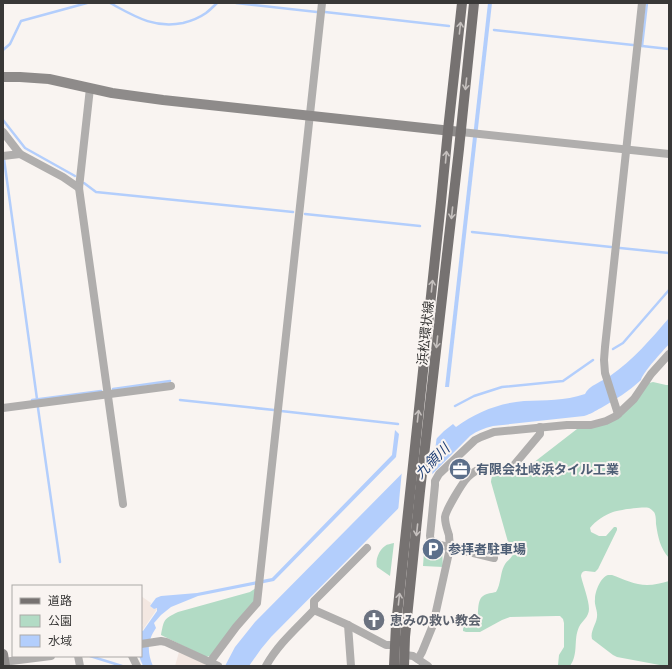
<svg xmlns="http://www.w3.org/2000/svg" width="672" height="669" viewBox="0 0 672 669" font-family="Bitter,'Noto Sans JP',serif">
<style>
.built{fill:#f3e7e1}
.green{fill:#b2dbc5}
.water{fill:#b3cefc}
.pier{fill:#f9f4f1}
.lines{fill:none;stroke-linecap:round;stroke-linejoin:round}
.stream{stroke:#b3cefc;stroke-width:2.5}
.street{stroke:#b0aead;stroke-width:8}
.secondary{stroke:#8e8b8a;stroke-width:10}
.primary{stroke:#767271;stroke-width:10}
.oneway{stroke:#c5c0be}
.labels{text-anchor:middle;stroke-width:4;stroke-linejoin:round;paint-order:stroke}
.street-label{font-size:13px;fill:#393837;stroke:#f9f4f1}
.service-label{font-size:13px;font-weight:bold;fill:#4e5e75;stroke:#f9f4f1;text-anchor:start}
.worship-label{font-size:13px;font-weight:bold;fill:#5b616d;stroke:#f9f4f1;text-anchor:start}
.water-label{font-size:14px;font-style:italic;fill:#204076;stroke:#f9f4f1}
</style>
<rect width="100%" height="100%" fill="#f9f4f1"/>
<g class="built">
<polygon points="141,596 151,603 150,606 154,609 156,608 157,609 142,631 141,630 141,628 143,625 141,624"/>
<polygon points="179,652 209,666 175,666"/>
</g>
<g class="green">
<path d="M 653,382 L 666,385 L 669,385 L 669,558 C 660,548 658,537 656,524 C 656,521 656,515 654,512 C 654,512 650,508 649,508 C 644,506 619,510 613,512 C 605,515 595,521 590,528 L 591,532 L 599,536 L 606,536 L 614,527 L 616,527 L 617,528 L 617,530 L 598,569 L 595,572 C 589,572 582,568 581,576 C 583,585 589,600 589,609 C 589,617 582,621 579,627 C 573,640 579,653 570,666 L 558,666 L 558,665 L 559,655 L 564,647 L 564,623 L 563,619 L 560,616 L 556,616 L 510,617 L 502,620 L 480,632 L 466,632 L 463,631 L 463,629 L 464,626 L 472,627 L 477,625 C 479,617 476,601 483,596 C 487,593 492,593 496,592 C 501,584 500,574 504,566 C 506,561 510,560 512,556 L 491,482 C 492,468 502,473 512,474 C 516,474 520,472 524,470 L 577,429 L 581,428 L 602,425 L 649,383 Z"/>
<path d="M 394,543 L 390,576 L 377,567 C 375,560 379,550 385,546 C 387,544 391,544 394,543 Z"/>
<polygon points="442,550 443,567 423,566 424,552"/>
<path d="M 608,575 L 612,575 C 623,579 635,585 647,585 C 654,585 662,583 669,581 L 669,665 L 665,666 L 617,657 L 613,655 L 592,639 C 590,631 596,625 597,617 C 598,611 594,605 595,599 C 595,591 601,577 608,575 Z"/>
<path d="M 256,588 L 254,602 L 210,656 L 206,657 L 161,635 C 164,620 163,619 178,612 L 250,592 Z"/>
</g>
<g class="water">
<polygon points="488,3 492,3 449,387 445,387"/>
<path d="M 669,318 L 669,344 C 662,352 643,372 641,380 C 628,392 616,399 601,408 C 595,411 591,414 584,416 L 493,426 C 484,428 477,431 470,436 L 271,637 L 261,649 L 249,666 L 225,666 L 235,647 L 255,622 L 444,431 L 453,424 L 456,427 C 476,412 499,403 524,401 C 546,400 564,401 585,394 C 588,386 603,381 610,376 C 633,360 651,339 669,318 Z"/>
<path d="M 395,430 L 399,434 L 396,457 L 274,581 L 198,596 L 171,607 L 161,615 L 154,623 L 156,628 C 147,641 147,652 153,666 L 143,666 L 139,656 L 141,656 L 141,630 L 143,631 L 157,611 L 157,608 L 154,609 L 150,606 L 156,598 L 161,596 L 197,593 L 272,578 L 392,455 Z"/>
</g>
<polygon class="pier" points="437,435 432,476 398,512 402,470"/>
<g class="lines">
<g class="stream">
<path d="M 110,3 C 134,16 154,29 183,23 C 191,21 199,18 206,13 C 210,10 214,6 217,3"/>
<polyline points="236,3 317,12"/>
<polyline points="325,12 449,26"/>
<polyline points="494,30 633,45"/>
<polyline points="642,46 647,3"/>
<polyline points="642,46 669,49"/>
<polyline points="3,50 10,44 21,21 87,3"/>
<polyline points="3,120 25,148 75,176"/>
<polyline points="4,159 37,399"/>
<polyline points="84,183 96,192 293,212"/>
<polyline points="305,214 420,226"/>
<polyline points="472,232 611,247"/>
<polyline points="620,248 669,253"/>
<polyline points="613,349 623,343 669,290"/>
<polyline points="113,389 170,381"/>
<polyline points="32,400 101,391"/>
<polyline points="180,400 274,410"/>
<polyline points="455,406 474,396 502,387 563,381 593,360"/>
<polyline points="38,408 60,562"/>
<polyline points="281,411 398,424"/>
<polyline points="14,656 15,656"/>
<polyline points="90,656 122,666"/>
</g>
<g class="street">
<polyline points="90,88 79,188 123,504"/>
<polyline points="3,132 20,154 63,177 79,188"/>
<polyline points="461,132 669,154"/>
<polyline points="3,156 20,154"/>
<polyline points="3,408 171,386"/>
<polyline points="618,414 605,373 604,360 605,347 642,3"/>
<path d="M 494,558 L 436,544 C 432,542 430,540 430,536 L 435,485 L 435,481 L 439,474 L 475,440 L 481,437 L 494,432 L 567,425 L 591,425 L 606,421 L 616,416 L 634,399 L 651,374 L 669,354"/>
<polyline points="314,610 314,601 367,548"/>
<polyline points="348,625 351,666"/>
<polyline points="141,644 161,641 166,642 218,666"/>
<polyline points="405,655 413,656 428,666"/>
<polyline points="78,656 80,666"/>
<polyline points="132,656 137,666"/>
<path d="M 418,659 L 422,652 L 433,625 L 450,548 C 450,544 449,539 449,535 C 447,529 445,524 445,517 C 446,510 462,483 468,477 C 472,473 478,469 484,468 C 495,467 504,474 514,465 L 540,434 L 540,427"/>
<polyline points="3,662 51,656"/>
<polyline points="210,662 213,658 236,627 257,603 322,3"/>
<path d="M 266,666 C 278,644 297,628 314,610 L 348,625 L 386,645 L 395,645"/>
</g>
<g class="secondary">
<polyline points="3,77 20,77 49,79 112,93 163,100 461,132"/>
<polyline points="3,654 5,666"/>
</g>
<g class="primary">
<polyline points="394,666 396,625 441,202 448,130 462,3"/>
<polyline points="404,666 405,637 420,491 459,149 474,3"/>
</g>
</g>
<defs><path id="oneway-shaft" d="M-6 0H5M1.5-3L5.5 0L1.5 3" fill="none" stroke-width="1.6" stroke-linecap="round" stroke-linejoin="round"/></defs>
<g class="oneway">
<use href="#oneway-shaft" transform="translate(460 28) rotate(-84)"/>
<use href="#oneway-shaft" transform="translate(466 84) rotate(96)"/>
<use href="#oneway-shaft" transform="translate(446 157) rotate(-85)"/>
<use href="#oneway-shaft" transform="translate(452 213) rotate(96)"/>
<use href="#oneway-shaft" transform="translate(432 286) rotate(-84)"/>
<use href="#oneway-shaft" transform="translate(437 342) rotate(96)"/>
<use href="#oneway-shaft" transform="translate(418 416) rotate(-84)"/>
<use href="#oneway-shaft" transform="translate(417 530) rotate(96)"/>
<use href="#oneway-shaft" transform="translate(399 599) rotate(-84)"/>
</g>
<defs>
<g id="office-disc" transform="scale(1.15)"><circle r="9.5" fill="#5c6f8a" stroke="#f9f4f1"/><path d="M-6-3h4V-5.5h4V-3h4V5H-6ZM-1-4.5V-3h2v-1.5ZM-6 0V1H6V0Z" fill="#fff"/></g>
<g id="parking-disc" transform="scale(1.15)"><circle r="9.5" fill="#5c6f8a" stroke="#f9f4f1"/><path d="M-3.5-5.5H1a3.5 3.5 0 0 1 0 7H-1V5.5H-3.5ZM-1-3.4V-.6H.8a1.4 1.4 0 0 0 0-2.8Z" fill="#fff"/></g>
<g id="church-disc" transform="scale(1.15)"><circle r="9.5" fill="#6b7280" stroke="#f9f4f1"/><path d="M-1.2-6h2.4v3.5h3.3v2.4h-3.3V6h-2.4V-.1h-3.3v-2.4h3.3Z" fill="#fff"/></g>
</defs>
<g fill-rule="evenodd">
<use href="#office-disc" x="460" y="469"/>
<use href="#parking-disc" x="433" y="549"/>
<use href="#church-disc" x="374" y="620"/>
</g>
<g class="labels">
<g class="street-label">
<text transform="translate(425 333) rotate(-84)" y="5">浜松環状線</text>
</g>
<g class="service-label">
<text x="476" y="474">有限会社岐浜タイル工業</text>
<text x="448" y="554">参拝者駐車場</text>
</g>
<g class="worship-label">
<text x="390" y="625">恵みの救い教会</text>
</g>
<g class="water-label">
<text transform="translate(432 461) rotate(-45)" y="5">九領川</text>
</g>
</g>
<rect width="672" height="669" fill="none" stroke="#393837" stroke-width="8"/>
<rect x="12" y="585" width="130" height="72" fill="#f9f4f1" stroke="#aca9a7"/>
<rect x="20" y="598" width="20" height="6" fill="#767271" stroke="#aca9a7"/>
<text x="48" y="605" font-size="12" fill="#393837">道路</text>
<rect x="20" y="615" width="20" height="12" fill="#b2dbc5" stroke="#aca9a7"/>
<text x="48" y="625" font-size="12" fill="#393837">公園</text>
<rect x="20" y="635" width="20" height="12" fill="#b3cefc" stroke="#aca9a7"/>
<text x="48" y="645" font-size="12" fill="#393837">水域</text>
</svg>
